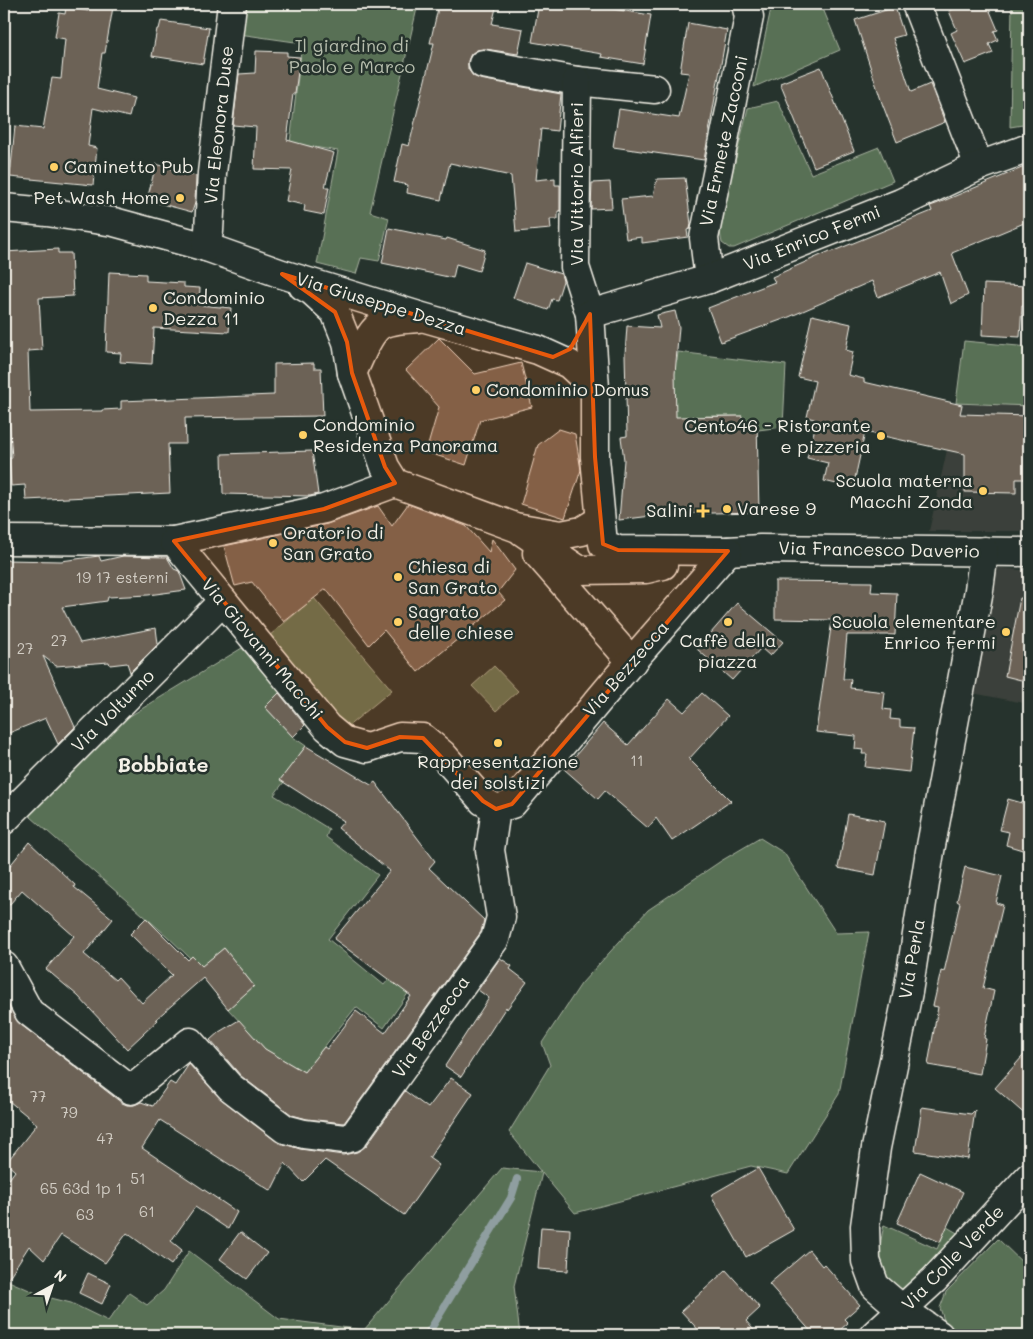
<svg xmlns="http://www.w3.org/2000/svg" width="1033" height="1339" viewBox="0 0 1033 1339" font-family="Mali,sans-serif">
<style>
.built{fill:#3b413a}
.green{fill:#587055;stroke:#a6b09e}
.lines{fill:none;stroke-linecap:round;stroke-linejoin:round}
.stream{stroke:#8f9ea0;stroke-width:8}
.building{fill:#6c6257;stroke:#f4f1e8}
.minor-casing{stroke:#f4f1e8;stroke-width:31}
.minor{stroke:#26332d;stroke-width:28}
.marked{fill:#e8590c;fill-opacity:0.2;stroke:#e8590c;stroke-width:4;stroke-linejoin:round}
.poi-dot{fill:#ffd166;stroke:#26332d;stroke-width:2}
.labels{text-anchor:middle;stroke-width:5;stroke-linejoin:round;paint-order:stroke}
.number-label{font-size:15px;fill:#d2cdc4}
.park-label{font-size:18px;fill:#b6bdad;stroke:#26332d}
.street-label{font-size:18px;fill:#f4f1e8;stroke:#26332d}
.poi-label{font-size:18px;fill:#f4f1e8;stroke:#26332d;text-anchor:start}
.quarter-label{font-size:20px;font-weight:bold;fill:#f4f1e8;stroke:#26332d}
</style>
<rect width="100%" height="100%" fill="#26332d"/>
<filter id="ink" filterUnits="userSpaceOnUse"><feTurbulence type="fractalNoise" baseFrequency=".02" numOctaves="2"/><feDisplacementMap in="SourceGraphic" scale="10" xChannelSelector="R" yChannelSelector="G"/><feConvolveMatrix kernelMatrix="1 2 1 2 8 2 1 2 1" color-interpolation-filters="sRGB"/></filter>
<g filter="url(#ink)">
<g class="built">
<polygon points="962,404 1029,406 1029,531 929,531 947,450 952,451"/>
<polygon points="995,567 1029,571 1029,704 972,693"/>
</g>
<g class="green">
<polygon points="243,4 418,4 370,212 389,218 379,261 361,258 356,274 317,264 338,151 290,143 302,43 239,34"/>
<polygon points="772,4 821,4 840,50 754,87"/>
<polygon points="1012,4 1029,4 1029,124 1010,127"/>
<polygon points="778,101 811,174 879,147 893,181 734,248 729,248 722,243 719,227 748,108"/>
<polygon points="964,341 1029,347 1029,406 956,403"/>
<polygon points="678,352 786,365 783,427 758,430 757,421 742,421 742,416 706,416 669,457 673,361 677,361"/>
<polygon points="314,598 392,690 346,728 269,636"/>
<polygon points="242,648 280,693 265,707 293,737 306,746 281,780 284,782 274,795 329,829 326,837 378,875 328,939 384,985 393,974 411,989 384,1028 356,1007 304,1072 265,1049 228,1009 254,986 224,948 202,966 193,957 190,958 167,936 23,810 92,739"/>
<polygon points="494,666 518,691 496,711 472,686"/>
<polygon points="760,838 784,853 836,933 869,932 839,1094 788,1174 751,1166 575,1213 542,1173 514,1286 520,1335 4,1335 4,1279 43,1296 71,1303 108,1321 129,1293 147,1305 164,1290 189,1251 279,1319 364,1330 502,1168 541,1172 509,1132 550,1065 542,1043 581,984 648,910 721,861"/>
<path d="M 884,1225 L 937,1249 L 947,1227 L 959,1234 L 905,1291 C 874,1277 878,1253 884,1225 Z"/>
<polygon points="998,1239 1029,1269 1029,1329 1024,1335 958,1335 944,1320 940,1308 946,1292"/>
</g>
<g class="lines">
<polyline class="stream" points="427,1335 511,1198 517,1179"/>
</g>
<g class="building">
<polygon points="90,4 113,7 105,53 102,53 97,89 134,98 129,117 93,108 88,146 97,148 93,185 10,177 15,126 43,129 52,78 61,79 65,39 55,37 59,13 65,14 66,7 88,11"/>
<polygon points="439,4 497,4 492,24 523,29 518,54 485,49 477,50 471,54 468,61 468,69 473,76 480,79 561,94 557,131 541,129 536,180 555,178 555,185 560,185 560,211 558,211 558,219 550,219 551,229 516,232 511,176 450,163 441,200 407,193 408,185 394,182 402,144 409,146 434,43 430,43"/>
<polygon points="539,4 580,4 651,15 643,64 601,57 602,54 532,42"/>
<polygon points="965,4 987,4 998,30 994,31 998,40 989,44 993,53 965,64 951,33 957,30 949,11"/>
<polygon points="895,7 904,35 893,38 911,92 930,84 945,122 897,142 882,103 855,20"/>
<polygon points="161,21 209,28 203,64 152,56 157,29 159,29"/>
<polygon points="688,23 727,30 704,160 613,147 619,109 679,118 689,73 680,72"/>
<polygon points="256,51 287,52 287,56 300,57 295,94 293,94 287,140 334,153 325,187 329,187 324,215 304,211 305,205 286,201 292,170 254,169 256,127 233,125 239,74 255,73"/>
<polygon points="821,67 854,151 814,167 780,83"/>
<polygon points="156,164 196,176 195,203 192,212 147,200"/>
<polygon points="1029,165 1029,221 952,253 968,295 951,304 940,272 878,297 872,281 789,317 721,342 708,308 775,282 772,277 830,251 831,252 932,211 930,206 936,204"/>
<polygon points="685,178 691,224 690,229 687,230 688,237 642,243 642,237 626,239 621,199 653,196 657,179"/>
<polygon points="610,182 612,208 591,209 592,183"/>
<polygon points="389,228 446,240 447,238 485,250 479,271 456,264 453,278 382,263"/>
<polygon points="58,249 58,253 71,253 73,296 39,298 42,350 28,351 30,412 102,411 102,410 121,409 121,401 274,395 274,364 314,363 314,368 321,368 323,416 185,418 186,444 168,444 170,493 26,500 25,485 11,486 9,458 12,458 8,403 9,403 7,352 4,352 4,252"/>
<polygon points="525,263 561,274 563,281 557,300 552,299 548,310 513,298"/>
<polygon points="109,272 146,274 146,281 184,283 184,287 200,288 199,305 231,308 229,332 154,328 152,364 120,362 121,353 106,352"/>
<polygon points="984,284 1027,286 1026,306 1022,306 1020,337 982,335"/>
<polygon points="675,311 679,327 675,374 676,417 742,416 742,421 757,421 759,512 667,514 619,520 624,460 621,437 627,436 625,354 627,326 660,328 657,315"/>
<polygon points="812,315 851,324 846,350 853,352 848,375 864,379 864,382 962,405 960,414 1029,416 1029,479 1016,479 1016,493 965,492 965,454 865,432 853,488 824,481 828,463 807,458 817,420 807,417 815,381 798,377"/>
<polygon points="439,338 475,374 521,363 532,407 480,420 466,465 426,452 439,407 406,370"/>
<polygon points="559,429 575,434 581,470 565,518 521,504 538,445"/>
<polygon points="312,451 318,494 310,496 223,494 222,454"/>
<polygon points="408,504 466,526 489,552 492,539 515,570 498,592 505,600 418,672 384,630 369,645 326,589 284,622 252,582 235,586 234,583 224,546 327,524 378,506 392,526"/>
<polygon points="99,556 101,561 123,556 167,557 174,569 179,571 186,590 148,595 108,597 107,601 62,607 80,643 156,628 158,644 130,672 127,663 110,665 109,662 56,666 43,656 75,727 58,744 46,718 4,735 4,560 61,561"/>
<polygon points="775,581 872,582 871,592 897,593 895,635 847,635 843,679 851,679 850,688 885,692 883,709 891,710 890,719 900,720 900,727 914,728 909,772 865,767 867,754 862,754 863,750 855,749 856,736 816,732 832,620 775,619"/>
<polygon points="1020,598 1029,599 1029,682 1005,676"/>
<polygon points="737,603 783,642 770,656 761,648 732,680 697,649"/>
<polygon points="279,693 305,725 293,737 265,707"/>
<polygon points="702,693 728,716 689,759 731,801 672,841 656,818 648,828 605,791 598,799 564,769 603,723 628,745 669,699 684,712"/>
<polygon points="306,746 371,785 375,782 435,861 429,868 484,920 481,932 344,1123 307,1119 292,1115 241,1076 210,1040 219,1032 239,1020 265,1049 304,1072 324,1047 327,1049 356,1011 385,1033 411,996 334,939 390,871 338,828 344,821 280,780"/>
<polygon points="1008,799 1029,805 1029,852 1006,845 1009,832 1000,830"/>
<polygon points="848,814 885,821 875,875 838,868"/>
<polygon points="29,842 75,885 74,887 113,919 84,954 115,980 118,977 142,1003 172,975 130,934 146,918 188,960 192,956 202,966 224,948 254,986 228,1009 203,978 156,1019 158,1020 127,1049 78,996 46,969 74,936 22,890 4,911 4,873"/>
<polygon points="965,867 1002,876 996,903 1003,905 983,988 994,991 984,1038 986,1039 980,1074 928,1065 938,1007 933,1006 941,971 944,972 960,903 957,901"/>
<polygon points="500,958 512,966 510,969 527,982 507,1009 506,1007 461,1077 445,1066 489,998 478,990"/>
<polygon points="4,998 20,1024 122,1103 127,1105 134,1105 141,1102 153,1106 170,1082 175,1085 189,1064 221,1099 276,1141 300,1149 343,1155 357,1152 366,1146 405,1091 428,1108 451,1078 473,1093 429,1158 439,1165 404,1215 325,1160 303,1182 285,1163 271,1191 160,1120 142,1148 237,1212 228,1229 195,1207 171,1241 182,1250 171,1265 127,1233 105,1263 61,1235 44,1260 29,1246 4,1285 4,1186 15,1171 6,1163 37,1124 4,1097"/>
<polygon points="1029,1049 1029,1118 995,1088"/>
<polygon points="922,1107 971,1114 975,1110 968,1159 915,1151"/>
<polygon points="758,1168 794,1230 746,1257 711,1195"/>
<polygon points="920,1172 963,1192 940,1242 897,1223"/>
<polygon points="541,1227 570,1229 568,1271 538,1269"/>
<polygon points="240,1232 267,1253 247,1279 220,1259"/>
<polygon points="809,1250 822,1266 824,1264 860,1305 844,1319 848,1323 834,1335 814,1335 769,1284"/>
<polygon points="726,1270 760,1308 746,1321 758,1335 703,1335 681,1311"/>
<polygon points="88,1273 111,1284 102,1304 79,1293"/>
</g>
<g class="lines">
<g class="minor-casing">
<g id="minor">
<polyline points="916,4 979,166"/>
<polyline points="483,64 577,81 655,89"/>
<polyline points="577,81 575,267 590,314 595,388 595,457 603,544 618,550 728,551 760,549 1029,552"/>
<polyline points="4,208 47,212 114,222 206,247 282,274 422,317 538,350 569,364 595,388"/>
<polyline points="206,247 209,231 212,173 232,4"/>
<polyline points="709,279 704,238 749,17 746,4"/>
<polyline points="303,286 312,291 335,312 347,342 352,373 385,467 395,483 515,527 561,535 582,531 600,520"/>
<polyline points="590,314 709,279 901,203 979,166 1029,148"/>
<path d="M 352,373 C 359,360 367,335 379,326 C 389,319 406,319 418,318"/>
<polyline points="523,532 579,570 646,569 663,565"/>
<polyline points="4,540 174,541 327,727 345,742 367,748 400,737 423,738 442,754 483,801 496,809"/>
<polyline points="174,541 324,509 395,483"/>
<polyline points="537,553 632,662"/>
<polyline points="496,809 512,804 619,676 728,551"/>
<polyline points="4,820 222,602"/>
<polyline points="4,966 29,1012 131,1090 190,1042 230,1087 285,1129 304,1134 345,1139 353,1137 495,939 501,917 490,850 496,809"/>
<polyline points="874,1335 934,1280 1029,1177"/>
<polyline points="939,1335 903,1310 875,1286 866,1261 865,1226 876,1148 908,992 930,851 979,590 984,551"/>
</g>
</g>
<use href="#minor" class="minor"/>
</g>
</g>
<path class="marked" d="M 282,274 L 553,357 L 570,349 L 590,314 L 595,457 L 603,544 L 618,550 L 728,551 L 512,804 L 496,809 L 483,801 L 423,738 L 400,737 L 367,748 L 345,742 L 327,727 L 174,541 L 324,509 L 395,483 L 385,467 L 352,373 L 347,342 L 335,312 Z"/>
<g class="poi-dot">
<circle cx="54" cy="167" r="5"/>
<circle cx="180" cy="198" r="5"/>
<circle cx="153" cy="308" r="5"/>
<circle cx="476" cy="390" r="5"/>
<circle cx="303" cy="435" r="5"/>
<circle cx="881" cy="436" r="5"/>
<circle cx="983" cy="491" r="5"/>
<circle cx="727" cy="509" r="5"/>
<path d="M700.5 503.5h5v5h5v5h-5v5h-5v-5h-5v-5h5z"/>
<circle cx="273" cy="543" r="5"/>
<circle cx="398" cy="577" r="5"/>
<circle cx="398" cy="622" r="5"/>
<circle cx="728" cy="622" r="5"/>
<circle cx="1006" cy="632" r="5"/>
<circle cx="498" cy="743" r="5"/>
</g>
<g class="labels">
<g class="number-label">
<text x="122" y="583">19 17 esterni</text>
<text x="59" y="646">27</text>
<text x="25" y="654">27</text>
<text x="637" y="766">11</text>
<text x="38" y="1102">77</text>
<text x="69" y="1118">79</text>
<text x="105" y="1144">47</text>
<text x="138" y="1184">51</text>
<text x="81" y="1194">65 63d 1p 1</text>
<text x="147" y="1217">61</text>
<text x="85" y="1220">63</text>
</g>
<g class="park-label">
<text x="352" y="52">Il giardino di<tspan x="352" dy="21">Paolo e Marco</tspan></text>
</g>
<g class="street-label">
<text transform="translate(219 125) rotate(-84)" y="6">Via Eleonora Duse</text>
<text transform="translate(724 141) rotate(-78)" y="6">Via Ermete Zacconi</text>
<text transform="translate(577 184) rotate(-90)" y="6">Via Vittorio Alfieri</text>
<text transform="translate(812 238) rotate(-22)" y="6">Via Enrico Fermi</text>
<text transform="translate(381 304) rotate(17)" y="6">Via Giuseppe Dezza</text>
<text transform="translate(879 550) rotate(1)" y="6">Via Francesco Daverio</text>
<text transform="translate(262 649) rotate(50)" y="6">Via Giovanni Macchi</text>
<text transform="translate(626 669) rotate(-49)" y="6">Via Bezzecca</text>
<text transform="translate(113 711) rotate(-45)" y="6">Via Volturno</text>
<text transform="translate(912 959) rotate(-80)" y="6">Via Perla</text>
<text transform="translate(431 1027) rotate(-55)" y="6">Via Bezzecca</text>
<text transform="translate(953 1258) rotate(-46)" y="6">Via Colle Verde</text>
</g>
<g class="poi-label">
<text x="64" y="173">Caminetto Pub</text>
<text x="170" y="204" text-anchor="end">Pet Wash Home</text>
<text x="163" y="304">Condominio<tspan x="163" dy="21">Dezza 11</tspan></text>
<text x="486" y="396">Condominio Domus</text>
<text x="313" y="431">Condominio<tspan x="313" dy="21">Residenza Panorama</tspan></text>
<text x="871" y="432" text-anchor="end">Cento46 - Ristorante<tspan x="871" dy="21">e pizzeria</tspan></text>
<text x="973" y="487" text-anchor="end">Scuola materna<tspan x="973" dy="21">Macchi Zonda</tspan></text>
<text x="737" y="515">Varese 9</text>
<text x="693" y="517" text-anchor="end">Salini</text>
<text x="283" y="539">Oratorio di<tspan x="283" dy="21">San Grato</tspan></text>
<text x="408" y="573">Chiesa di<tspan x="408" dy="21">San Grato</tspan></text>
<text x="408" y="618">Sagrato<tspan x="408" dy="21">delle chiese</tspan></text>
<text x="996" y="628" text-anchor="end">Scuola elementare<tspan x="996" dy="21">Enrico Fermi</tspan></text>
<text x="728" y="647" text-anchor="middle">Caffè della<tspan x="728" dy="21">piazza</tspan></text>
<text x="498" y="768" text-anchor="middle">Rappresentazione<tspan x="498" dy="21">dei solstizi</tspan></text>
</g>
<g class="quarter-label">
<text x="163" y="772">Bobbiate</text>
</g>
</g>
<rect width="1033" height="1339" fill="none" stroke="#26332d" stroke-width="20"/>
<rect x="10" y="10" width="1013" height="1319" fill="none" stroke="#f4f1e8" stroke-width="2" filter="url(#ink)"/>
<g transform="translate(52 1286) rotate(40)" stroke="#26332d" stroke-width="4" paint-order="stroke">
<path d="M0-4L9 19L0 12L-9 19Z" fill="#f4f1e8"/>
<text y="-8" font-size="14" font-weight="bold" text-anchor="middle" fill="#f4f1e8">N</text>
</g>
</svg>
